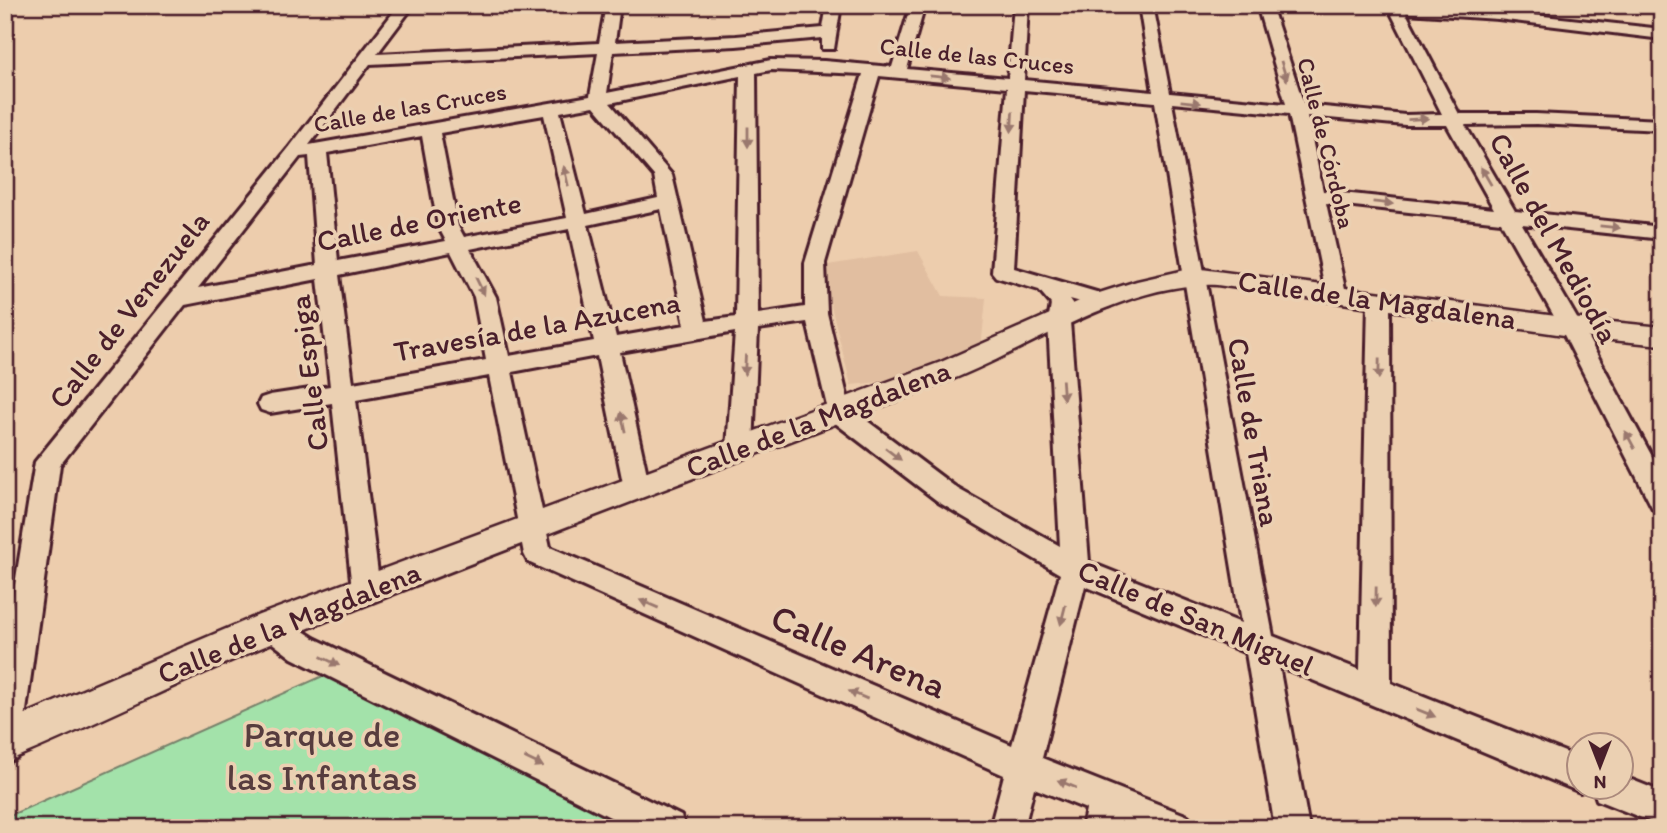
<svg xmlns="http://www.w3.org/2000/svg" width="1667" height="833" viewBox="0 0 1667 833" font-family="Itim,sans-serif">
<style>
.built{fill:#e1bea0}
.green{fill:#a3e2aa;stroke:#76806a;stroke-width:2}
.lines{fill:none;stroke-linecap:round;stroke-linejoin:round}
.minor-casing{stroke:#4a1f2b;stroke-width:6}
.tertiary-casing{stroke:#4a1f2b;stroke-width:5}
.minor{fill:#ebd0b2;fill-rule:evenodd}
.tertiary{fill:#ebd0b2;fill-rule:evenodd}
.oneway{fill:#9a786e}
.labels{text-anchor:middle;stroke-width:7;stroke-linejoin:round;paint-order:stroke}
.far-street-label{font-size:24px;fill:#4a1f2b;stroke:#ebd0b2}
.street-label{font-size:30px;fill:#4a1f2b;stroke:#ebd0b2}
.near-street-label{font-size:37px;fill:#4a1f2b;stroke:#ebd0b2}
.near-park-label{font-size:37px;fill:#573c3e;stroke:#ebd0b2}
</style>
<rect width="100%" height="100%" fill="#edcdad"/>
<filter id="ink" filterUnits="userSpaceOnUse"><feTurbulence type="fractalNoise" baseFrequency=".0143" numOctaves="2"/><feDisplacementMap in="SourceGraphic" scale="14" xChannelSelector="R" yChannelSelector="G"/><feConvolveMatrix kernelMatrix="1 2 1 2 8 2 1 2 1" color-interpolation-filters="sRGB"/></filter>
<g filter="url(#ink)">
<polygon class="built" points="918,251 943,296 986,298 981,349 898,380 851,385 821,266"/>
<polygon class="green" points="325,675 629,828 8,828 11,815"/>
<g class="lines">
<g class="minor-casing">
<g id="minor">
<path d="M 399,5 L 414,5 L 377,54 L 599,43 L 606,5 L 620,5 L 615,42 L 736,36 L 823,28 L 827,5 L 841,5 L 834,49 L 822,49 L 822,38 L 736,46 L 613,52 L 607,93 L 771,60 L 824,61 L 892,67 L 911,5 L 925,5 L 907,69 L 1008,78 L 1014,5 L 1028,5 L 1024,80 L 1153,92 L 1139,5 L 1153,5 L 1170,93 L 1286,104 L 1257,5 L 1271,5 L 1304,105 L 1405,115 L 1442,114 L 1387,5 L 1498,11 L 1662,29 L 1662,39 L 1498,19 L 1406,13 L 1459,114 L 1536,114 L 1662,120 L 1662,130 L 1536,124 L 1465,125 L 1515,211 L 1662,227 L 1662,239 L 1522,224 L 1582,327 L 1662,475 L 1662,512 L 1653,509 L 1560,327 L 1501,222 L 1326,203 L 1346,293 L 1343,298 L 1327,298 L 1289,114 L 1172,103 L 1273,636 L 1360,670 L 1368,301 L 1371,296 L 1379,294 L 1387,296 L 1390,301 L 1391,683 L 1580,758 L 1580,788 L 1590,788 L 1580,792 L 1279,666 L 1309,828 L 1275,828 L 1246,653 L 1085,586 L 1042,758 L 1188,816 L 1193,828 L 1133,828 L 1117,821 L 1116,828 L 1082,828 L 1086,809 L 1034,788 L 1024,828 L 990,828 L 1004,775 L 528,562 L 524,554 L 489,376 L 356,400 L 380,589 L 376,598 L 366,601 L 356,598 L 352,589 L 332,403 L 270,413 L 261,410 L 258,404 L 261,398 L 270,395 L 330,386 L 318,279 L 185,305 L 60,465 L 21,747 L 16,758 L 5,763 L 5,646 L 35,462 L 288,149 ZM 598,53 L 590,96 L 309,145 L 370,64 ZM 771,70 L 863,74 L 805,263 L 805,307 L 758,314 L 756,73 ZM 740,76 L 736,317 L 706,321 L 672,175 L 610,103 ZM 879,76 L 1007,88 L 992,272 L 996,277 L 1039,290 L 1051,304 L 1048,322 L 1060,546 L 958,489 L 850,408 L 827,313 L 825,263 ZM 1024,90 L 1155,102 L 1241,623 L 1089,562 L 1070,322 L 1073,303 L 1070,299 L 1102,308 L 1110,306 L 1113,301 L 1110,296 L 1014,268 ZM 594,106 L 654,176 L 658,198 L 586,214 L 560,112 ZM 544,115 L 567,218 L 464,237 L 458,226 L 440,133 ZM 1307,116 L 1405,125 L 1447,125 L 1494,209 L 1323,191 ZM 422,136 L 438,226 L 446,241 L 338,261 L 327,153 ZM 309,156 L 317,265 L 198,288 L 300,157 ZM 661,209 L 685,325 L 616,337 L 588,225 ZM 569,229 L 594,341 L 509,356 L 496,297 L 470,249 ZM 451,252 L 474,297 L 486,360 L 353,383 L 339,275 ZM 807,322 L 830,419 L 940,503 L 1060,574 L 1012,745 L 550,547 L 512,372 L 597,356 L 624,488 L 628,495 L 637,498 L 646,495 L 650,488 L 620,352 L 735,332 L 727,448 L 731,455 L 740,458 L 749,455 L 753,448 L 758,329 Z"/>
<polygon points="272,613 282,617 314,638 681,816 686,828 632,828 292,658 262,635 257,626 262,617"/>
<polygon points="1622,776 1662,792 1662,826 1597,800 1593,788 1622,788"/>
</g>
</g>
<g class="tertiary-casing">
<path id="tertiary" d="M 1194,268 L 1571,318 L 1662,327 L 1662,345 L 1571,336 L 1217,285 C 1125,281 1031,349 948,381 C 727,466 505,548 287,637 C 192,675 100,723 5,762 L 5,723 L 259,615 L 941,362 L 1093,295 L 1137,281 Z"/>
</g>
<use href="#minor" class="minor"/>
<use href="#tertiary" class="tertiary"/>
</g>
<defs><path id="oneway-solid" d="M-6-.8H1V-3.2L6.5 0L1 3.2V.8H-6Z" transform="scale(1.75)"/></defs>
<g class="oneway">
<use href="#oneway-solid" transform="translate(1284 71) rotate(73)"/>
<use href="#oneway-solid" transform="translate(940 77) rotate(6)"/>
<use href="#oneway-solid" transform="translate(1191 102) rotate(6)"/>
<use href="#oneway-solid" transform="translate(1418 119) rotate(-3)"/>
<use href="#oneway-solid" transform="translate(1012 122) rotate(93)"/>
<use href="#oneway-solid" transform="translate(748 137) rotate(90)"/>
<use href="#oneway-solid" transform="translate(566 176) rotate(-103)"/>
<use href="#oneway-solid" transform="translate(1486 176) rotate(-120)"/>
<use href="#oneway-solid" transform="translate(1383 203) rotate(6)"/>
<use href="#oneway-solid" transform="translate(1610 227) rotate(6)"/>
<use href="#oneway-solid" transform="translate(480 286) rotate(64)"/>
<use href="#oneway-solid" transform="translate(745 365) rotate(93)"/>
<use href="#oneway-solid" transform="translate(1379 369) rotate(91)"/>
<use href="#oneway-solid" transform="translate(1063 390) rotate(86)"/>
<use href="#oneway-solid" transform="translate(623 422) rotate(-102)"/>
<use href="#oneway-solid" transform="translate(1630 440) rotate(-118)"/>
<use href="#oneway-solid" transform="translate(893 454) rotate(37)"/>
<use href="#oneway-solid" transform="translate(1376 597) rotate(91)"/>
<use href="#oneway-solid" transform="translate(649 604) rotate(-157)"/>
<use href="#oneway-solid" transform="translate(1063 615) rotate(104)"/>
<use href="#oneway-solid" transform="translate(330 661) rotate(26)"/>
<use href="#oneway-solid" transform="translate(858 695) rotate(-157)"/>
<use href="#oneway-solid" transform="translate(1426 713) rotate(22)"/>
<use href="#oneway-solid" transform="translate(534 762) rotate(26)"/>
<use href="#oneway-solid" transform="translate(1067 784) rotate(-158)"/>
</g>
</g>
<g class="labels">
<g class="far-street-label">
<text transform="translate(977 56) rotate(6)" y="8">Calle de las Cruces</text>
<text transform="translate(410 108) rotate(-10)" y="8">Calle de las Cruces</text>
<text transform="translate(1326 143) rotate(76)" y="8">Calle de Córdoba</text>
</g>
<g class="street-label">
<text transform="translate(419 222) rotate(-11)" y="10">Calle de Oriente</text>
<text transform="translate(1554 238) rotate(61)" y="10">Calle del Mediodía</text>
<text transform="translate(1377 300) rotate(8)" y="10">Calle de la Magdalena</text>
<text transform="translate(129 310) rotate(-52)" y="10">Calle de Venezuela</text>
<text transform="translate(537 327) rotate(-10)" y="10">Travesía de la Azucena</text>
<text transform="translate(309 373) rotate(-97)" y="10">Calle Espiga</text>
<text transform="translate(818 419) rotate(-21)" y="10">Calle de la Magdalena</text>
<text transform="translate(1254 432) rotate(80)" y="10">Calle de Triana</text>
<text transform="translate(1196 618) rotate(23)" y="10">Calle de San Miguel</text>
<text transform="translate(289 623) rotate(-22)" y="10">Calle de la Magdalena</text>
</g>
<g class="near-street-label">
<text transform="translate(859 651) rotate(23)" y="13">Calle Arena</text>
</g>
<g class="near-park-label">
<text x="322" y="747">Parque de<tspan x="322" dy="43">las Infantas</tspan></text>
</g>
</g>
<rect width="1667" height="833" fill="none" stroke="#ebd0b2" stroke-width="28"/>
<rect x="14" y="14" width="1639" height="805" fill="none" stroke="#4a1f2b" stroke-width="2.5" filter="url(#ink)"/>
<g transform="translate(1600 766) rotate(180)"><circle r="33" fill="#ebd0b2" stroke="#ab897c" stroke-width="2"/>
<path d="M0-5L12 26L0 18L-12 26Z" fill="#4a1f2b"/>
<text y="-10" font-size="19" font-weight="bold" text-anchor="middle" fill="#4a1f2b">N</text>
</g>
</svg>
